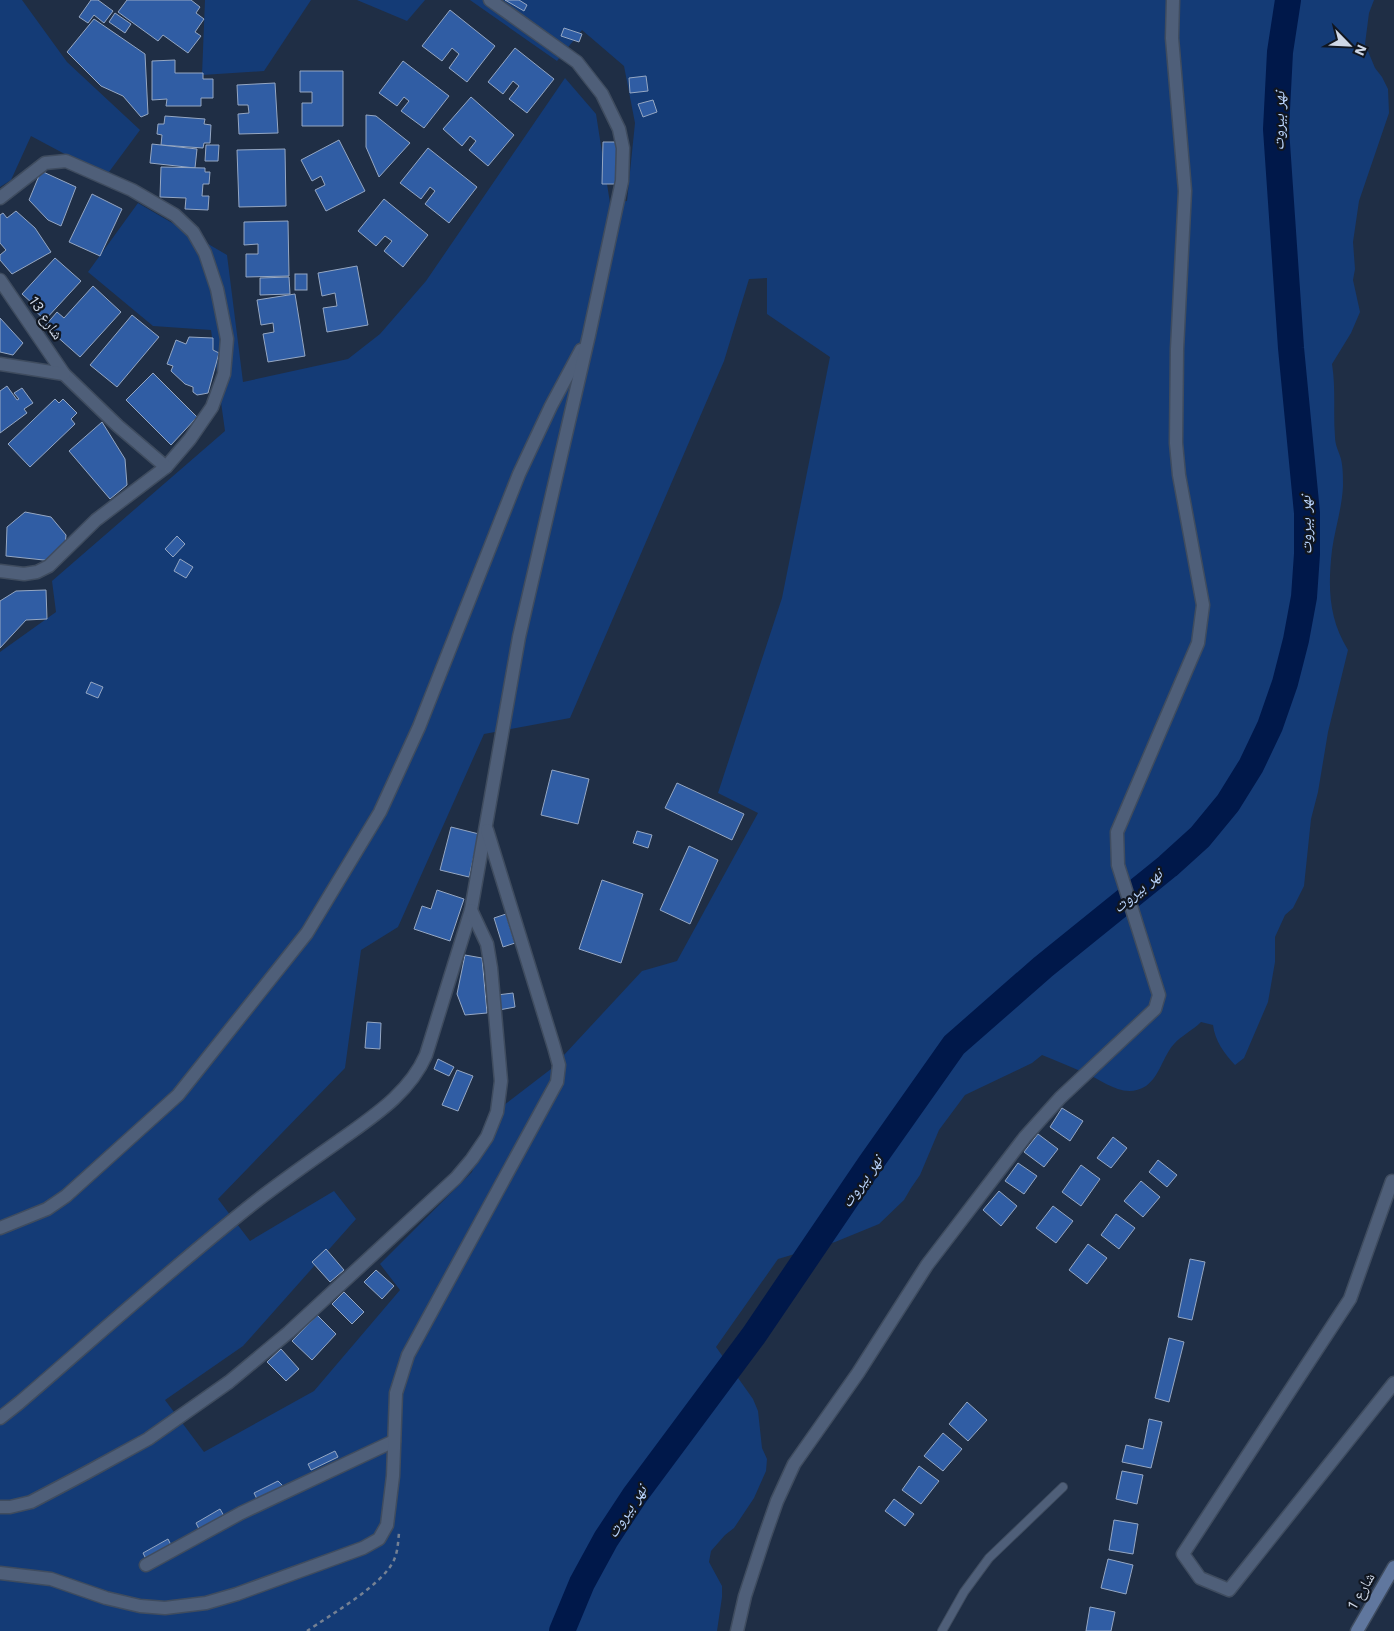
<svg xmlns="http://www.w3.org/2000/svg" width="1394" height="1631" viewBox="0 0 1394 1631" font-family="'Work Sans','Noto Naskh Arabic',sans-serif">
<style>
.green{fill:#143b76;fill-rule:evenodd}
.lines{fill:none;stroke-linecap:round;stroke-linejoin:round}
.river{stroke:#00184a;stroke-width:26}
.building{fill:#305da4;stroke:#95a7c3}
.lane-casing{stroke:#3f4c5f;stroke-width:10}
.street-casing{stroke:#3f4c5f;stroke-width:15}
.secondary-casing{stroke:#3f4c5f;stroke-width:15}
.path{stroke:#748093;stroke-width:2.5;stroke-dasharray:4 4;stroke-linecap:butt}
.lane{stroke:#4f5f79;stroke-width:8}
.street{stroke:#4f5f79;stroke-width:12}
.secondary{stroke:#60779e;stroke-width:12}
.labels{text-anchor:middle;stroke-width:4.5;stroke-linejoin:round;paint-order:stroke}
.street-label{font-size:15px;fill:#ced7e6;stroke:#101620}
.water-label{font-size:16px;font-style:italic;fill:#b9d3fb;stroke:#101620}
</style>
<rect width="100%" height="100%" fill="#1f2e45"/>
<g class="green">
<polygon points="0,0 22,0 67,62 140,130 106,176 31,136 11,180 0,187"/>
<polygon points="205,0 311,0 264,71 202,75"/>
<polygon points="357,0 425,0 407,21"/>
<path d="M 470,0 L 1374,0 L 1369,13 L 1365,44 L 1375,68 L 1382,77 L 1388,89 L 1389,113 L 1359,201 L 1353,242 L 1355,269 L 1353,280 L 1360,312 L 1351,333 L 1332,364 C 1336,389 1333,413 1335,437 C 1335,445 1339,452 1341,459 C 1343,467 1343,478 1343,486 C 1342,508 1335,529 1332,550 C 1328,586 1328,618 1348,650 L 1328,732 L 1318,792 L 1311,819 L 1304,886 L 1293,908 L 1285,915 L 1275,937 L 1275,962 L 1268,1002 L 1244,1058 L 1235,1065 C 1224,1053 1215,1041 1213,1025 L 1201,1022 C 1193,1030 1181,1036 1174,1044 C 1163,1056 1160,1076 1146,1086 C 1124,1100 1104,1081 1085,1073 C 1071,1067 1057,1061 1042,1055 L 1032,1063 L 965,1095 L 939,1130 L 920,1175 L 911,1188 L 904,1200 L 879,1224 L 835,1242 L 778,1259 L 716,1347 L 753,1399 L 758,1411 L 762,1448 L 767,1459 L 766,1471 L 754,1498 L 734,1528 L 725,1535 L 711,1551 L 709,1562 L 722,1586 L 722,1597 L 717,1631 L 0,1631 L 0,652 L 56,612 L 52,581 L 225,431 L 211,330 L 153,326 L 88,272 L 138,203 L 227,255 L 243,382 L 348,359 L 380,334 L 426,281 L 565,78 L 596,114 L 610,203 L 627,201 L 635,123 L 624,66 L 582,30 L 557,61 ZM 767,278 L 767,314 L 830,357 L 782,598 L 718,793 L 758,813 L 677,961 L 642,971 L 551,1069 L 491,1115 L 472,1172 L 380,1264 L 400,1290 L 314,1391 L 204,1452 L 165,1400 L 243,1346 L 356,1219 L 334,1191 L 250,1241 L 218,1199 L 345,1068 L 361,950 L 398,927 L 484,734 L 570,718 L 724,361 L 749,279 Z"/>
</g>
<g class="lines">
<polyline class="river" points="562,1631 582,1583 606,1539 635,1495 754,1335 870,1164 954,1045 1043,967 1168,866 1200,837 1228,803 1251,766 1270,726 1285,683 1296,640 1304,597 1307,554 1307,513 1291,348 1276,129 1280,52 1288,0"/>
</g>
<g class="building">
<polygon points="91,0 98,0 113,11 104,23 94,15 88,23 79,17"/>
<polygon points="127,0 191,0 200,7 196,13 204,19 195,32 201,36 188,53 163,35 158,41 118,12"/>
<polygon points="505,0 519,0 527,5 524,11"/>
<polygon points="450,10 495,46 467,82 449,68 459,54 452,48 442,61 422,46"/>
<polygon points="115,13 131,24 125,33 109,22"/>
<polygon points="94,19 145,54 148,114 141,117 123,96 101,86 67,52"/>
<polygon points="564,28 582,34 579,42 561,36"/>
<polygon points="515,48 554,79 527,113 509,99 519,86 513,81 503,94 488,82"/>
<polygon points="175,60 175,73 203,73 203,79 213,79 213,98 201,98 201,106 166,106 167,99 152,100 152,61"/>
<polygon points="403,61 449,96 424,128 401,111 409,101 404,97 397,106 379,93"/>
<polygon points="300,71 343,71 343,126 302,126 302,103 312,103 312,92 300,92"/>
<polygon points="646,76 648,91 630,93 629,78"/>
<polygon points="275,83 278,133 239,134 238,114 249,113 248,105 238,105 237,85"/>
<polygon points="471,97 514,135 488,166 469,150 476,141 470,136 462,146 443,129"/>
<polygon points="653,100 657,112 643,117 638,104"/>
<polygon points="366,115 376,116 410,143 379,177 366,147"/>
<polygon points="165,116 205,119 204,124 211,125 210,143 204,143 203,148 161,145 162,135 157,134 158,124 164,124"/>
<polygon points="339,140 365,191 326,211 315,190 325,185 321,176 312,181 301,160"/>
<polygon points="603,142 619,142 619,184 602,184"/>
<polygon points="152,144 197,149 195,168 150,163"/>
<polygon points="206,145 219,145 218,161 205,161"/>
<polygon points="428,148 477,187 449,223 425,204 435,191 430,187 421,199 400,183"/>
<polygon points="285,149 286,206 239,207 237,150"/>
<polygon points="161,167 205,168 205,172 210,172 209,184 203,184 202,196 209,196 208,210 185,209 186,198 160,197"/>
<polygon points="41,171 76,187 61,226 48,220 29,200"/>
<polygon points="92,194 122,209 100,256 69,242"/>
<polygon points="384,199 428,235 403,267 384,251 392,241 385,236 376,246 358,231"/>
<polygon points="16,211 35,228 51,252 12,274 0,260 0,255 6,250 0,243 0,215 3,213 7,218"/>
<polygon points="288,221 289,276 246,277 246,254 258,254 258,244 244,245 244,222"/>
<polygon points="55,258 81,281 45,320 31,307 33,304 22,294"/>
<polygon points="357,266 368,325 327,332 323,308 337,306 335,293 322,296 318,273"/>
<rect x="295" y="274" width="12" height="16"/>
<polygon points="289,277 290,294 260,295 260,278"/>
<polygon points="93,286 121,312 80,357 45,326 57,312 64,318"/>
<polygon points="295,294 305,356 268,362 263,334 274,332 273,323 261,325 257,300"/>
<polygon points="132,315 159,337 117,387 90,365"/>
<polygon points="0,318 23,343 13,355 0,352"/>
<polygon points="189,337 213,338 213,350 219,353 208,393 203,394 197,395 193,392 193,387 185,384 171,371 173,366 167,364 176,340 186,344"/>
<polygon points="153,373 197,417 171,445 126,400"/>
<polygon points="7,386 17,400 19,399 14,393 22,388 33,403 24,409 27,413 0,433 0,391"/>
<polygon points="55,399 59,403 63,399 77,413 71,419 75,424 30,467 8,444"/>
<polygon points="102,422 125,459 127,485 110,499 69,451"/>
<polygon points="25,512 51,517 66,535 65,547 53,561 6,556 7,527"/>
<polygon points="177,536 185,544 173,557 165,549"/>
<polygon points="180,559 193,567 186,578 174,571"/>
<polygon points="46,590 47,619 26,620 0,648 0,601 16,591"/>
<polygon points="91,682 103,687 98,698 86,693"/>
<polygon points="552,770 589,779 578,824 541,815"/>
<polygon points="677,783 744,814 732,840 665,808"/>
<polygon points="451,827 479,834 469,877 440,870"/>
<polygon points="637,831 652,835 648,848 633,843"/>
<polygon points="689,846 718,860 690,924 660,910"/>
<polygon points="602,880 643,894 621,963 579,949"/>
<polygon points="437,890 464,899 450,941 414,929 422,906 431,909"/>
<polygon points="506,914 515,943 503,947 494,918"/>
<polygon points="465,955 482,958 487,1013 465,1015 457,994"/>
<polygon points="513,993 515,1007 499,1010 497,995"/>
<polygon points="367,1022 381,1023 380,1049 365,1048"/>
<polygon points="438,1059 454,1067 449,1076 434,1069"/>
<polygon points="457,1070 473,1076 458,1111 442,1105"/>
<polygon points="1062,1108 1083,1121 1070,1141 1050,1127"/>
<polygon points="1038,1134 1058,1149 1044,1167 1024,1152"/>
<polygon points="1113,1137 1127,1148 1111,1168 1097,1158"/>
<polygon points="1158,1160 1177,1175 1167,1187 1149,1172"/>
<polygon points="1018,1163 1037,1176 1024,1194 1005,1181"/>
<polygon points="1081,1165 1100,1179 1081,1206 1062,1192"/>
<polygon points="1141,1181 1160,1197 1143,1217 1124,1201"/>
<polygon points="999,1191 1017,1206 1001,1226 983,1210"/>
<polygon points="1053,1206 1073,1221 1056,1243 1036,1228"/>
<polygon points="1116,1214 1135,1228 1119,1249 1101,1235"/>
<polygon points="1088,1244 1107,1258 1087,1284 1069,1270"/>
<polygon points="326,1249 344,1270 330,1282 312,1262"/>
<polygon points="1190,1259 1205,1262 1192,1320 1178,1317"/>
<polygon points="376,1270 394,1286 382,1299 364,1282"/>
<polygon points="344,1292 364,1312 352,1324 332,1304"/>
<polygon points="317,1315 336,1334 312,1360 292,1341"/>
<polygon points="1169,1338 1184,1342 1169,1402 1155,1398"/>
<polygon points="281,1349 299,1369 286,1381 267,1362"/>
<polygon points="967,1402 987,1420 968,1441 949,1424"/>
<polygon points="1149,1419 1162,1422 1151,1468 1122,1462 1126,1445 1143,1449"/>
<polygon points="943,1433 962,1449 943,1471 924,1456"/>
<polygon points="335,1451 338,1457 311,1470 308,1464"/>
<polygon points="919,1466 939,1481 921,1504 902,1490"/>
<polygon points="1122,1471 1143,1475 1137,1504 1116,1499"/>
<polygon points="278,1481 283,1486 257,1499 254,1493"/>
<polygon points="894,1499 914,1514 905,1526 885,1511"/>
<polygon points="220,1509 224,1516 200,1531 196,1523"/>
<polygon points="1114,1520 1138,1524 1133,1554 1109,1550"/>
<polygon points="168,1539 171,1545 146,1559 143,1553"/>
<polygon points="1108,1559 1133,1565 1126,1594 1101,1588"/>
<polygon points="1090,1607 1115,1612 1111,1631 1086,1631"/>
</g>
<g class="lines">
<g class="lane-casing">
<polyline id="lane" points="942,1631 964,1592 989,1558 1063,1487"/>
</g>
<g class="street-casing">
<g id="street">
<polyline points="0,198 45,163 66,161 132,190 175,215 193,232 205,253 217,289 227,339 224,374 212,407 190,439 166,467 96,520 49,566 37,572 24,574 0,571"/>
<polyline points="0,280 64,374 118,426 166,467"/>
<polyline points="0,364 64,374"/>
<polyline points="1392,1181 1350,1299 1183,1554 1200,1578 1229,1590 1394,1383"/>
<polyline points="0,1228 47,1209 66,1196 178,1095 307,933 380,812 419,727 519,474 551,406 581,350"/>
<path d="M 0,1418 L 19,1403 C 98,1335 176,1264 259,1199 C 285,1179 312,1160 339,1141 C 372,1117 409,1094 426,1055 L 471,910 L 519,637 L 589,335 L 622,181 L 623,148 L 619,129 L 602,94 L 577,62 L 490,0"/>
<polyline points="0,1507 10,1507 31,1502 86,1473 148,1439 229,1382 289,1332 456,1178 472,1159 487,1137 497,1112 501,1081 491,968 487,944 471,910"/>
<polyline points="146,1565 241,1513 394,1441"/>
<polyline points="0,1573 51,1579 106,1598 140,1606 165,1608 206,1603 237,1594 363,1548 379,1539 387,1525 393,1476 396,1393 408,1355 557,1082 559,1065 554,1047 487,830"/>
<polyline points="737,1631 745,1596 764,1538 777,1501 794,1464 858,1373 927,1265 1025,1137 1060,1098 1155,1009 1159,995 1118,865 1117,832 1198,643 1203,605 1179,475 1176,443 1177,349 1185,191 1172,38 1173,0"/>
</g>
</g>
<g class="secondary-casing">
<polyline id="secondary" points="1357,1631 1394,1567"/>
</g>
<path class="path" d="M 307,1631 C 330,1615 383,1585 394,1560 C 398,1551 398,1542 399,1533"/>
<use href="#lane" class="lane"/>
<use href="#street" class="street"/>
<use href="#secondary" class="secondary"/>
</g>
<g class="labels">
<g class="street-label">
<text transform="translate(46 318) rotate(56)" y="5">شارع 13</text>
<text transform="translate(1361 1591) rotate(-60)" y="5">شارع 1</text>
</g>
<g class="water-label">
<text transform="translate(1278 121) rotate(-89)" y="6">نهر بيروت</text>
<text transform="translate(1305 525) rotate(-91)" y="6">نهر بيروت</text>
<text transform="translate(1137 890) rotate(-40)" y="6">نهر بيروت</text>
<text transform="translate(861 1181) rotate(-55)" y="6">نهر بيروت</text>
<text transform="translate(626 1511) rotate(-57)" y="6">نهر بيروت</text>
</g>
</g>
<g transform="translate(1349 45) rotate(114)" stroke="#101620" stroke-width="4" paint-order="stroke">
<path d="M0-4L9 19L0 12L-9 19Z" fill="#ced7e6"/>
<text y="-8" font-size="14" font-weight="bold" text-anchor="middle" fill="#ced7e6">N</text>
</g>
</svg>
